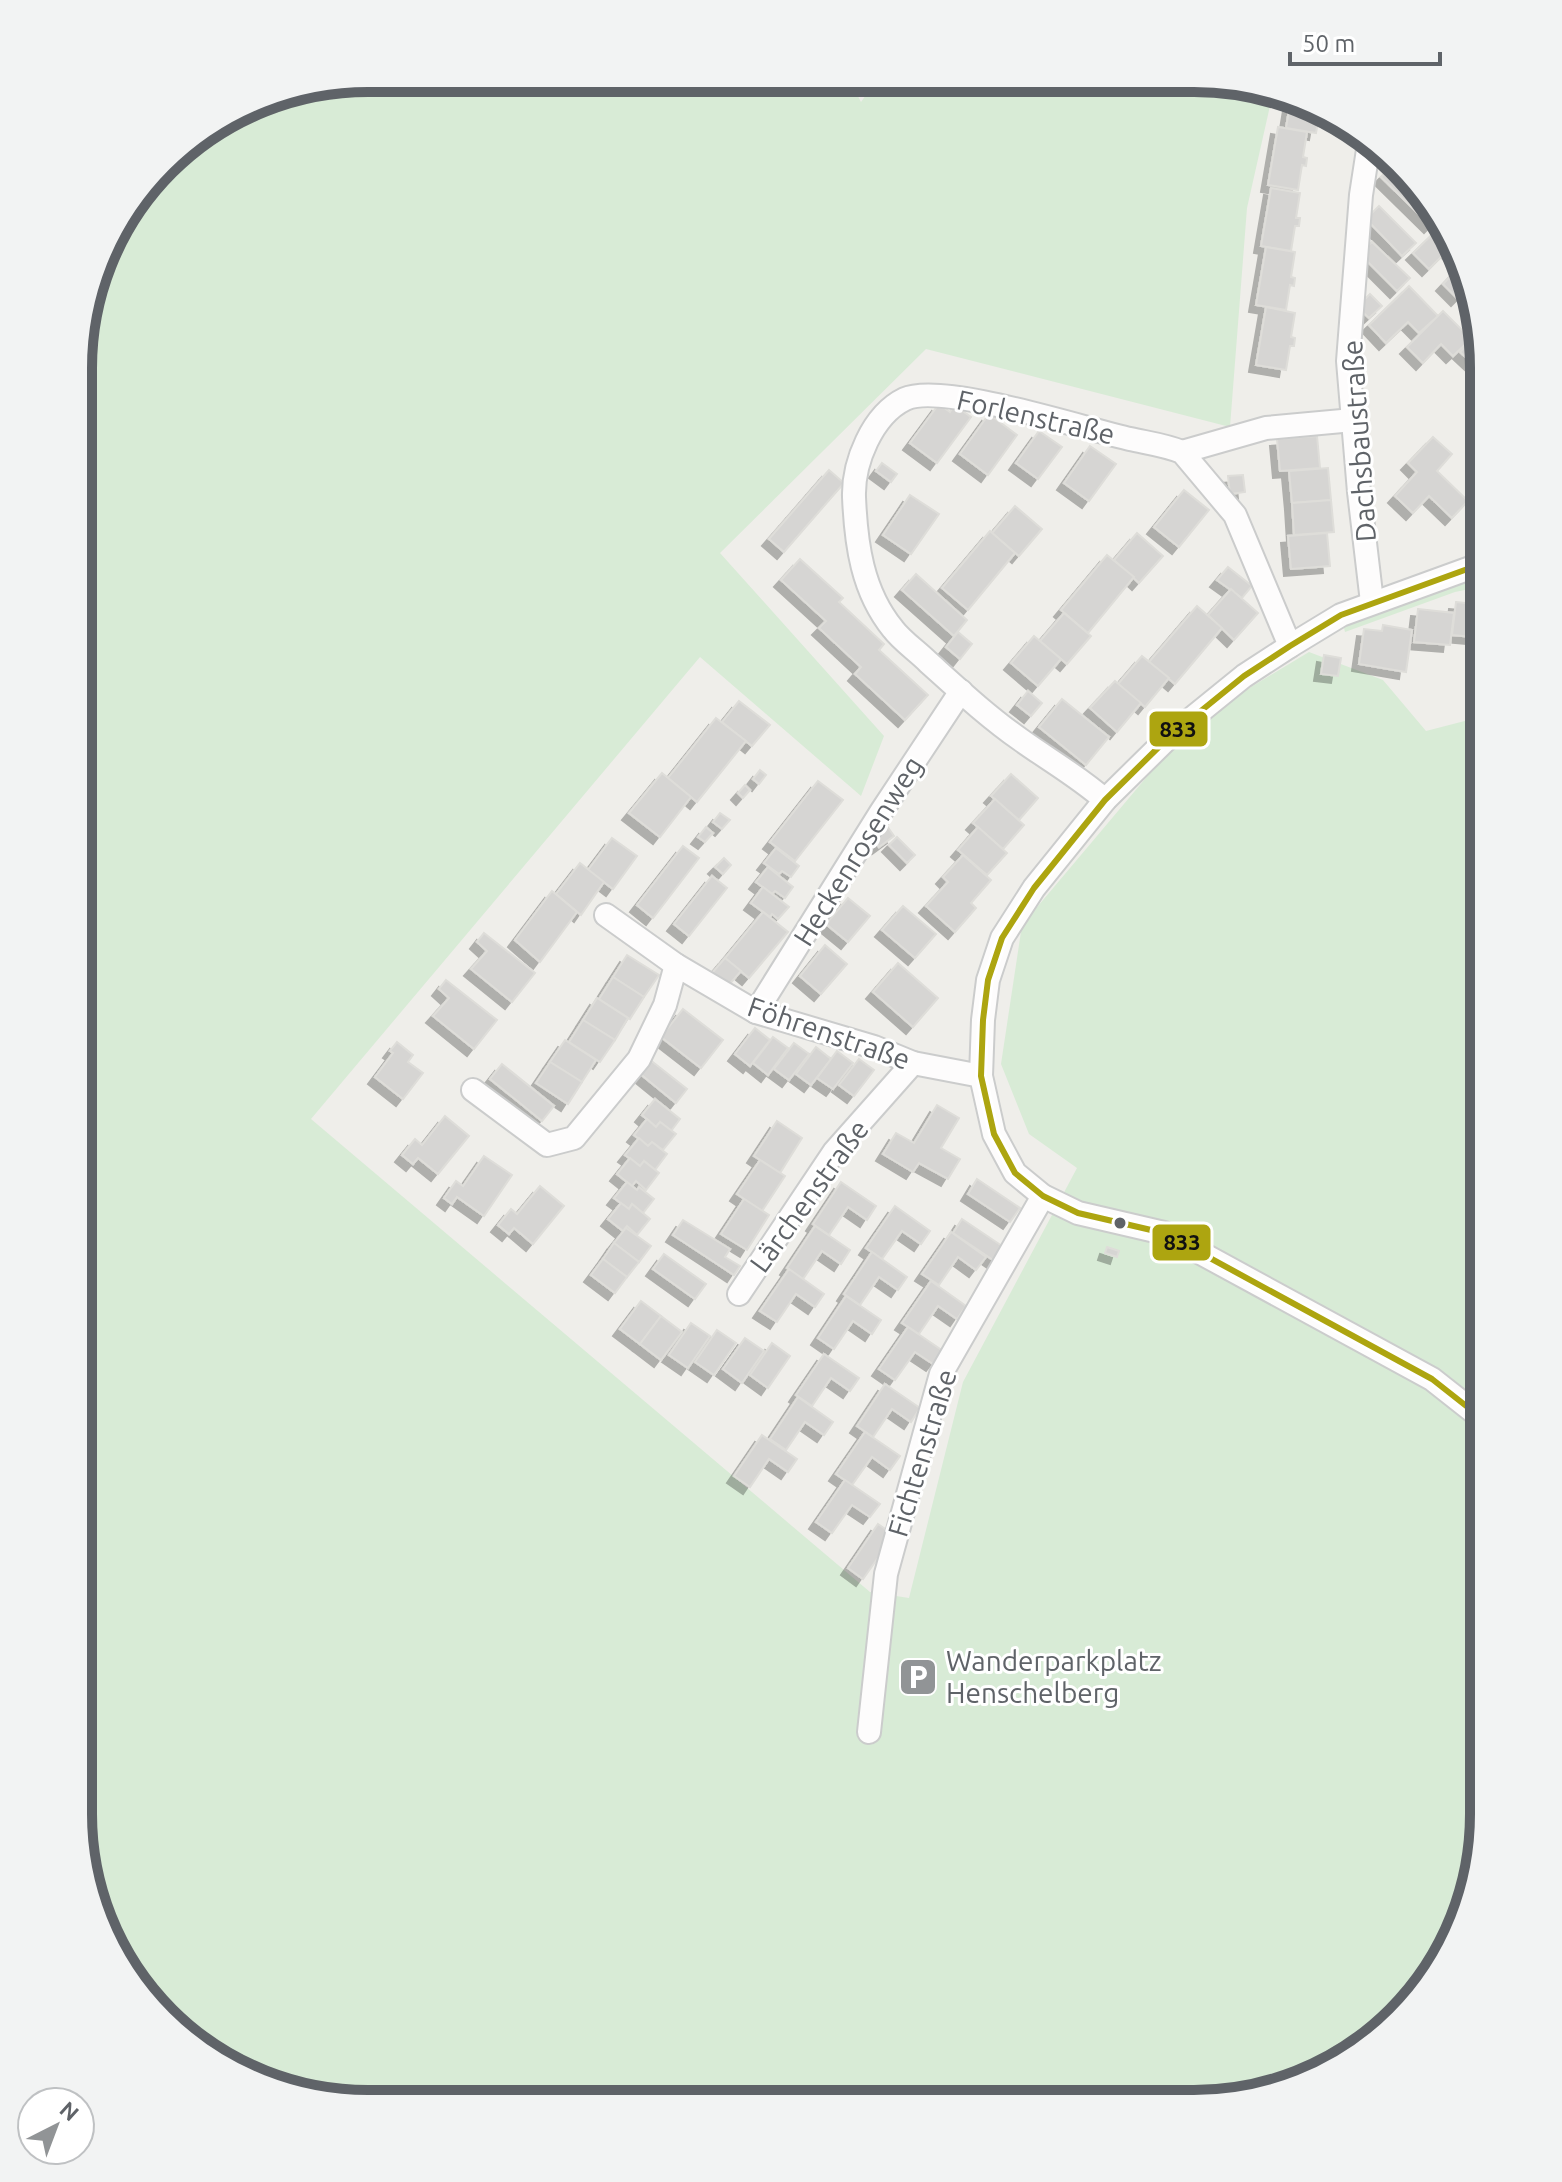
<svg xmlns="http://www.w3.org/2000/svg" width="1562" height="2182" viewBox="0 0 1562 2182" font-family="Ubuntu,sans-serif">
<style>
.green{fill:#d8ebd6}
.building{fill:#d6d5d3;stroke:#deddd9;stroke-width:2;filter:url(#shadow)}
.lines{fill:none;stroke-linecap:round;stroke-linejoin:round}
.minor-casing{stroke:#cbcccc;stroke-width:26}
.minor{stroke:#fdfcfc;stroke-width:22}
.bus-1-casing{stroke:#fff;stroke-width:12}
.bus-1{stroke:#ada510;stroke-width:6}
.bus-dot{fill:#5f6368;stroke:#fff;stroke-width:3}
.labels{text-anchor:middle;stroke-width:6;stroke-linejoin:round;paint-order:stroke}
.street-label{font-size:28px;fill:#5f6368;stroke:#fff}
.poi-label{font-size:28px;fill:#5f6368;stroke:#fff;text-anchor:start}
.rim{fill:none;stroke:#5f6368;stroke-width:10}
.line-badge{stroke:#fff;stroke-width:3}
.pale-badge-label{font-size:22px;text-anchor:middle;font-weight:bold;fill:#111}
</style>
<defs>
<filter id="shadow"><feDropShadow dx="-7" dy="7" stdDeviation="0" flood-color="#0004"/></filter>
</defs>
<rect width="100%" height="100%" fill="#efeeea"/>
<g class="green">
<polygon points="368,78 849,79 861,102 877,79 1233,81 1272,97 1247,208 1230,427 926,349 720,553 884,736 861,796 700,657 311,1119 870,1592 909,1598 963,1382 1077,1168 1029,1134 1001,1064 1022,925 1193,722 1309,652 1383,680 1426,731 1484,716 1483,1834 1435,1976 1322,2074 1195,2104 330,2102 192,2044 108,1942 78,1815 81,329 117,223 177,150 274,94"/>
<polygon points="1484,563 1484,586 1455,592 1345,632 1341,615"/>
</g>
<g class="building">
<polygon points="1290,104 1319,116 1316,133 1286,128"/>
<polygon points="1278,127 1307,132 1303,157 1307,158 1306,166 1302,165 1298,190 1268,185"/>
<polygon points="1393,165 1438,219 1431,226 1381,177"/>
<polygon points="1271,188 1300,193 1296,218 1300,218 1299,226 1295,226 1291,251 1261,246"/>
<polygon points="1379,206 1416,243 1402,256 1366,219"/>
<polygon points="1442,225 1454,240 1460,263 1448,250 1429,269 1413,253"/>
<polygon points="1372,242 1410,278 1397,291 1360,254"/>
<polygon points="1266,247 1295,252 1291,277 1295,278 1294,286 1290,285 1286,310 1256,305"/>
<polygon points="1460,266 1466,291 1458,299 1443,284"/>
<polygon points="1409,286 1438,316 1419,333 1408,322 1386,343 1369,325"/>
<polygon points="1370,294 1382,306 1369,318 1357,307"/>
<polygon points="1266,307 1295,313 1291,337 1295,338 1294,346 1290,346 1286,370 1256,365"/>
<polygon points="1443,311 1471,339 1453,356 1441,344 1423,363 1407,347"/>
<polygon points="1477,335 1483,361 1476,367 1460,352"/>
<polygon points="939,404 950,412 954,405 971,417 937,463 910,443"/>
<polygon points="989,414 1017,435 988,475 960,454"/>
<polygon points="1039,431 1062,447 1038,479 1016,463"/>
<polygon points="1317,436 1320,468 1280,471 1277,439"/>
<polygon points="1433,437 1452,454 1437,471 1468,501 1452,518 1429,496 1413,513 1395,496 1417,472 1408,463"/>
<polygon points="1090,446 1116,464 1089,501 1064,483"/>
<polygon points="882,463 897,474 891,482 876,471"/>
<polygon points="1328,468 1331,500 1292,503 1289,471"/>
<polygon points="829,470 844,483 784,552 769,539"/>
<polygon points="1243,475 1245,492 1230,494 1228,476"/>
<polygon points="1184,490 1209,510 1179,547 1154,527"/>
<polygon points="910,495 939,514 911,554 883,535"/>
<polygon points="1331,500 1334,532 1294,535 1292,503"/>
<polygon points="1015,506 1042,529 1019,556 992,533"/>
<polygon points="990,531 1015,553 968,610 942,588"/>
<polygon points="1137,533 1163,556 1139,583 1114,560"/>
<polygon points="1327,533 1330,566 1291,569 1288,536"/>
<polygon points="1107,555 1134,577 1088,633 1061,610"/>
<polygon points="800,559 843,598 839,602 884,644 879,650 928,695 905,720 855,674 861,667 819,628 826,621 781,580"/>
<polygon points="1228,567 1252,586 1242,598 1217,580"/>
<polygon points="916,574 967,620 954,636 902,590"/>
<polygon points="1231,589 1258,613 1234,640 1208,615"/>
<polygon points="1456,602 1484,605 1484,638 1452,635"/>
<polygon points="1197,606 1222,628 1175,684 1149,662"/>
<polygon points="1418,609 1454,613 1450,645 1414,642"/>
<polygon points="1064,613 1091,636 1067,664 1040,641"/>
<polygon points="1383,625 1412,630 1406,672 1359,664 1364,629 1382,631"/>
<polygon points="958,632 972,644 960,659 946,647"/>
<polygon points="1034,636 1061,659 1038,686 1011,663"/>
<polygon points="1324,655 1341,658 1338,676 1321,674"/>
<polygon points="1142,656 1169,678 1145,707 1118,684"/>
<polygon points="1115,681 1141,703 1117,732 1090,708"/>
<polygon points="1028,691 1042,703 1031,716 1017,705"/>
<polygon points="1062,699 1109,737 1086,765 1039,727"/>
<polygon points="739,701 770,725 752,746 722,722"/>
<polygon points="716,718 746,741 697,802 668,778"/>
<polygon points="760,770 766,775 759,784 753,779"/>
<polygon points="662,773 691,797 660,837 629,813"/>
<polygon points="1011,774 1038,798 1019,820 991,796"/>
<polygon points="818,781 843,800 795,861 770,842"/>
<polygon points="745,785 750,790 743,798 738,793"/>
<polygon points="995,799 1024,825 1003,849 973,823"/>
<polygon points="720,813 730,820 722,829 713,822"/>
<polygon points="887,826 894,836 879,847 872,837"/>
<polygon points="706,827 713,833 705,842 698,837"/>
<polygon points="978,827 1007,853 987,875 958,850"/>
<polygon points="897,837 915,855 907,863 889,845"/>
<polygon points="612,838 637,856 613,889 588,870"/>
<polygon points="683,846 699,858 653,918 637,905"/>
<polygon points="776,848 799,866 791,877 782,871 779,874 764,863"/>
<polygon points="963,855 991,880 971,903 976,908 955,932 926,906 948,882 943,877"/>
<polygon points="724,858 731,865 723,874 715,867"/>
<polygon points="580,863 604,882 581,915 556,894"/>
<polygon points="768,867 793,887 785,898 775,891 772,894 756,882"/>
<polygon points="712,876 727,888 689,936 674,924"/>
<polygon points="763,887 789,907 778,919 772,914 770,917 751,903"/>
<polygon points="552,891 577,912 540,962 515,940"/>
<polygon points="848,898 870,916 848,942 826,924"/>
<polygon points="903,906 936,934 915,958 882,930"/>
<polygon points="763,912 788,932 749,978 725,958"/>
<polygon points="484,933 535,973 512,1002 471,969 487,951 477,942"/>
<polygon points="825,945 847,964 821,994 800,976"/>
<polygon points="627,955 659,975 644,997 613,977"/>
<polygon points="725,958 741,971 728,986 712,973"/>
<polygon points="898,963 938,998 913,1027 873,992"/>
<polygon points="613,977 644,997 630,1019 599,999"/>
<polygon points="446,980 497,1020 474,1049 433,1016 449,998 439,989"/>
<polygon points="597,998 628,1018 615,1040 583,1020"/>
<polygon points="683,1009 723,1040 701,1068 661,1037"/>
<polygon points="583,1020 615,1040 600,1062 569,1042"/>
<polygon points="755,1028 770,1040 750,1066 735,1054"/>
<polygon points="773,1037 788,1048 768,1075 753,1063"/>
<polygon points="565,1040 596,1060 582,1082 550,1062"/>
<polygon points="397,1042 413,1055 408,1062 423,1073 403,1099 375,1077 393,1053 390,1051"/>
<polygon points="794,1043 809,1054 789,1080 774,1069"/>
<polygon points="816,1047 831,1059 811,1085 796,1074"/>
<polygon points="837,1051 853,1063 833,1089 817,1078"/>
<polygon points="649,1059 687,1089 676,1103 638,1072"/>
<polygon points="859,1059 874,1070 854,1096 839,1085"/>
<polygon points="550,1062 582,1082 568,1104 536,1083"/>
<polygon points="502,1064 554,1106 542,1121 490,1079"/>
<polygon points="655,1099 680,1119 671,1131 660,1122 656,1127 642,1115"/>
<polygon points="937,1105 959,1118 941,1148 960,1159 948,1179 919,1163 913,1172 883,1154 896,1133 914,1143"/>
<polygon points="445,1116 469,1136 438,1174 418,1158 413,1164 402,1155 415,1139 422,1145"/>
<polygon points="647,1119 656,1127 660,1122 676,1134 663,1150 652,1142 648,1146 634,1135"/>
<polygon points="777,1121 802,1138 780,1173 754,1156"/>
<polygon points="639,1138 648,1146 652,1142 667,1154 655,1170 644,1161 640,1166 625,1155"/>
<polygon points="484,1156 512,1175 484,1216 457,1197 452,1204 444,1198 456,1181 463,1186"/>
<polygon points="630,1158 640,1166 644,1161 659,1173 646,1190 636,1181 632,1186 617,1174"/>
<polygon points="760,1160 785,1176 762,1211 737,1194"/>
<polygon points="977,1179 1020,1208 1010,1222 968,1194"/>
<polygon points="627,1182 637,1190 639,1187 654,1199 643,1213 632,1204 629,1209 614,1198"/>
<polygon points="841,1182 876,1206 867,1220 848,1207 829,1235 813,1224"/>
<polygon points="540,1186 564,1206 533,1244 514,1228 509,1234 498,1225 511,1209 517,1214"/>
<polygon points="744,1199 769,1215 747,1250 721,1234"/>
<polygon points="621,1203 629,1209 632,1204 650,1219 637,1235 627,1226 623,1231 608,1219"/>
<polygon points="895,1206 930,1231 921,1244 902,1231 882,1259 866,1248"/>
<polygon points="962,1219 1005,1248 996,1262 953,1233"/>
<polygon points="683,1220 730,1249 725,1257 740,1266 734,1275 673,1235"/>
<polygon points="815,1226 850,1250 841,1264 822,1251 803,1279 787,1268"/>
<polygon points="626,1228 651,1246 639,1262 614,1243"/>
<polygon points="951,1232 986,1257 976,1270 958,1257 939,1285 922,1274"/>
<polygon points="614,1243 639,1262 627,1277 603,1259"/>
<polygon points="1107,1247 1119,1251 1117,1257 1105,1253"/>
<polygon points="872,1252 907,1277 898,1290 879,1277 860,1305 844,1294"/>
<polygon points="664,1254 706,1284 695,1299 653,1269"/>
<polygon points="603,1259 627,1277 615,1293 591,1275"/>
<polygon points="789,1269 824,1294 815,1307 796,1294 777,1322 760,1311"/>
<polygon points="931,1281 966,1306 957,1319 938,1306 919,1334 902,1323"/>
<polygon points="846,1296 881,1320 872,1334 853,1321 834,1349 818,1338"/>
<polygon points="641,1301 661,1316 640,1344 620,1329"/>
<polygon points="661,1316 682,1332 661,1360 640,1344"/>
<polygon points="691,1323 710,1336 688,1368 669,1355"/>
<polygon points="908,1327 943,1351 933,1364 915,1352 895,1380 879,1369"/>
<polygon points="717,1330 736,1343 714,1375 695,1362"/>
<polygon points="745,1338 764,1351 742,1383 723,1369"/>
<polygon points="772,1343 790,1356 768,1388 750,1375"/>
<polygon points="824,1354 859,1378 850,1391 831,1378 812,1406 796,1395"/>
<polygon points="885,1384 920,1408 911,1422 892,1409 873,1437 857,1426"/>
<polygon points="798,1397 833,1422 824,1435 805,1422 786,1450 770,1439"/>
<polygon points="865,1432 900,1456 890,1470 872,1457 852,1485 836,1474"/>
<polygon points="762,1435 797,1459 788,1472 769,1459 750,1487 734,1476"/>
<polygon points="845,1480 880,1504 870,1517 852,1505 832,1533 816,1522"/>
<polygon points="878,1524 894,1535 863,1579 848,1568"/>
</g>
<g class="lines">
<g class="minor-casing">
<g id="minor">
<polyline points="1370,137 1361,195 1348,361 1359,492 1372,602"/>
<polyline points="1182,452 1266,428 1353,420"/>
<path d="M 1105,800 C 1079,777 1049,760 1021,740 C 988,717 958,689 928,662 C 917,651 902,641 893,629 C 862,591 856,544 854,497 C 853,463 872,415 905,399 C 942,382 1085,429 1130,439 C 1148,443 1165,445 1182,452 L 1235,515 L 1290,646"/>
<polyline points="606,915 676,965 756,1012 874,1047 913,1063 981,1076"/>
<polyline points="756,1012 881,812 961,691"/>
<polyline points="473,1090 547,1145 574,1138 639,1059 665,1005 676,965"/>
<polyline points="739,1294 834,1152 913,1063"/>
<polyline points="1484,1420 1432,1379 1164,1233 1078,1213 1043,1196 1015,1173 994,1134 981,1076 983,1020 988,980 1002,938 1034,888 1105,800 1170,736 1244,676 1290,646 1341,615 1484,563"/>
<polyline points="869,1732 886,1574 941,1374 1043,1196"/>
</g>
</g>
<use href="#minor" class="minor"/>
<g class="bus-1-casing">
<polyline id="bus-1" points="1484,1420 1432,1379 1164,1233 1078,1213 1043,1196 1015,1173 994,1134 981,1076 983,1020 988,980 1002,938 1034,888 1105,800 1170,736 1244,676 1290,646 1341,615 1484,563"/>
</g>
<use href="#bus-1" class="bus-1"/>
</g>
<defs>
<g id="parking-square" transform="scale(2)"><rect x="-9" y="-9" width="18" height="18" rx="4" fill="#919496" stroke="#fff"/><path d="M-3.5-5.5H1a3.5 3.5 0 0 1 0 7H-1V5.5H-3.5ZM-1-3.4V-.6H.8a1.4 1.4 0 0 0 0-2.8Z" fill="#fff"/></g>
</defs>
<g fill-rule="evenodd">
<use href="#parking-square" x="918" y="1677"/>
</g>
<circle class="bus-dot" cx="1120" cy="1223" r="7"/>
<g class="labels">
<g class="street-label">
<text transform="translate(1036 417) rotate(13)" y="10">Forlenstraße</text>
<text transform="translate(1359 441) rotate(-94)" y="10">Dachsbaustraße</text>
<text transform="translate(858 851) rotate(-58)" y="10">Heckenrosenweg</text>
<text transform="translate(829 1033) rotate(19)" y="10">Föhrenstraße</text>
<text transform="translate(809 1196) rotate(-54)" y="10">Lärchenstraße</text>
<text transform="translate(922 1453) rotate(-73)" y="10">Fichtenstraße</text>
</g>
<g class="poi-label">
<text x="946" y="1671">Wanderparkplatz<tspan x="946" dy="32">Henschelberg</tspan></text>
</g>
</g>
<path d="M0 0H1562V2182H0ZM368 92H1194A276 276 0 0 1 1470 368V1814A276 276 0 0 1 1194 2090H368A276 276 0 0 1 92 1814V368A276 276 0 0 1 368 92Z" fill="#f2f3f3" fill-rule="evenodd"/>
<path class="rim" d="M368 92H1194A276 276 0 0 1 1470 368V1814A276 276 0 0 1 1194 2090H368A276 276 0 0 1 92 1814V368A276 276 0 0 1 368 92Z"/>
<g class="line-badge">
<rect x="1148" y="710" width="61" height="38" rx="8" fill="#ada510"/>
<rect x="1151" y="1223" width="61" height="39" rx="8" fill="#ada510"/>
</g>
<g class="pale-badge-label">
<text x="1178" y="737">833</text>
<text x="1182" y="1250">833</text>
</g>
<g transform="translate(56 2126) rotate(42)"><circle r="38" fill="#ffffff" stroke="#bfc1c3" stroke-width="2"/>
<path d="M0-6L14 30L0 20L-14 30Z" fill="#919496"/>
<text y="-12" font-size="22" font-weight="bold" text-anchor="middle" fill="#5f6368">N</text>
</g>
<path d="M1290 52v12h150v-12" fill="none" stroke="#5f6368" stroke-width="4"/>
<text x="1302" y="52" font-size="24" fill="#5f6368" stroke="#ffffff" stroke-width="6" paint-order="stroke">50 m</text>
</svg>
